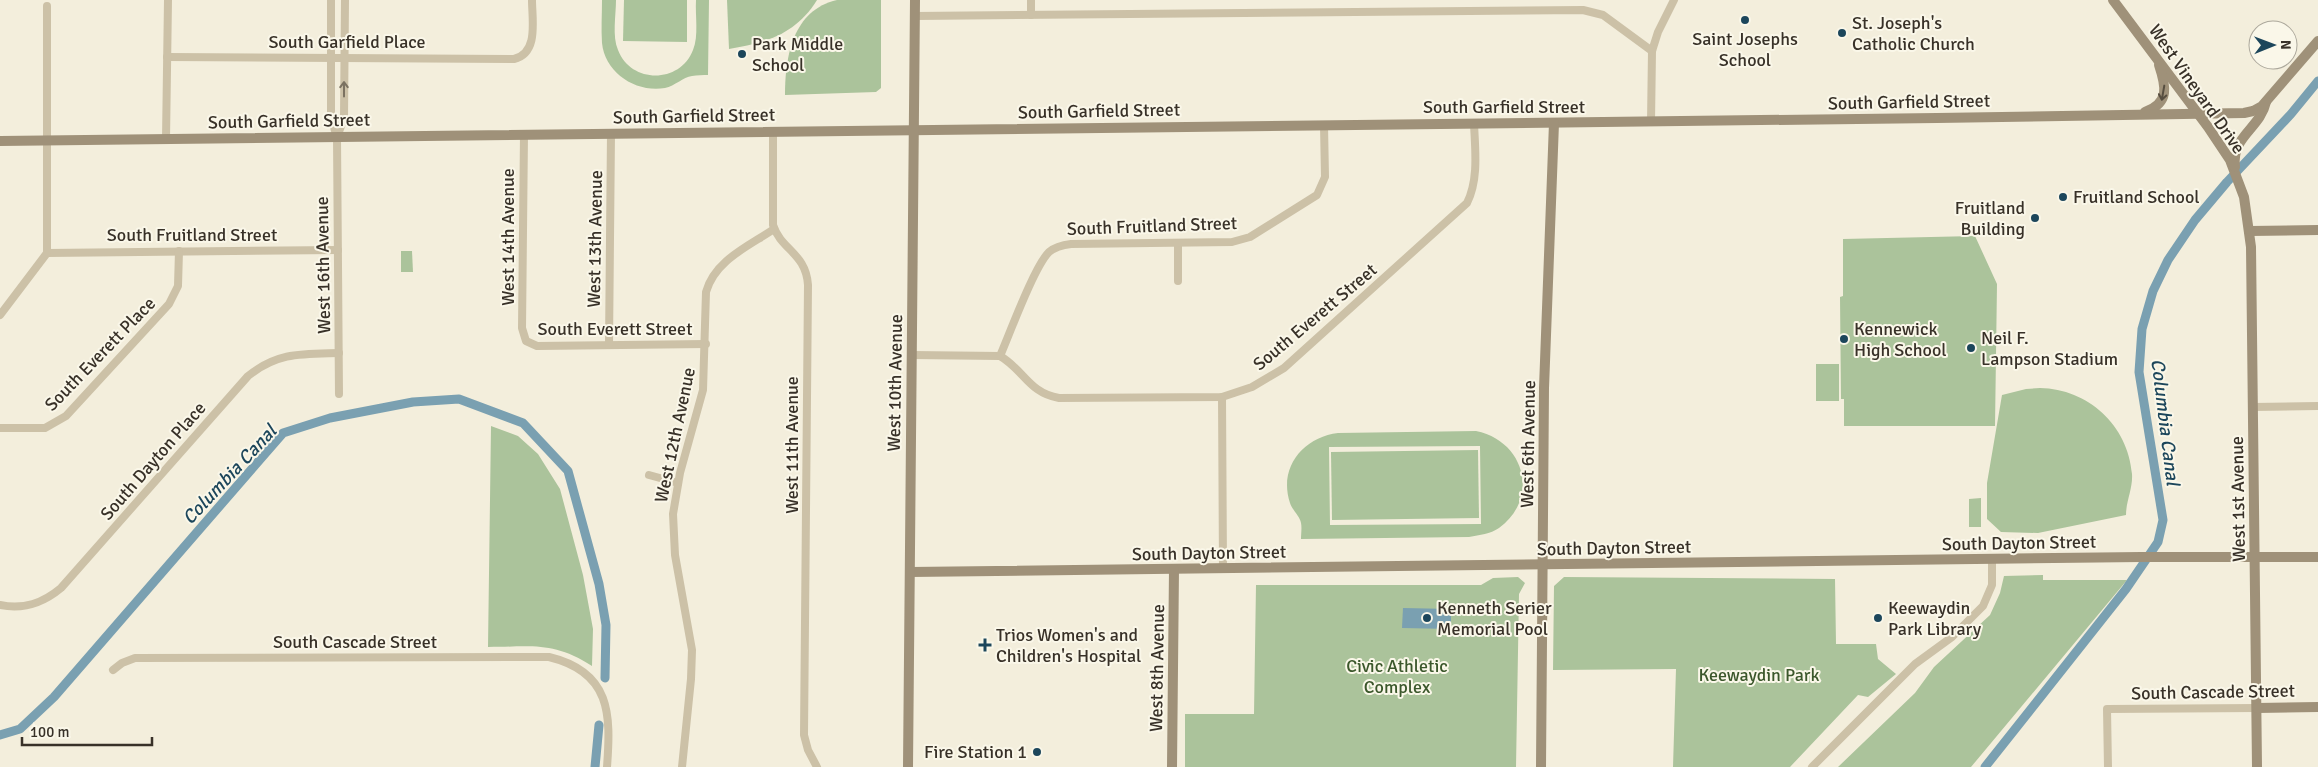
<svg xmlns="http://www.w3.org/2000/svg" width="2318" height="767" viewBox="0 0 2318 767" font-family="Signika,sans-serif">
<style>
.green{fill:#abc39b;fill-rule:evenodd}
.water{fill:#7aa0b1}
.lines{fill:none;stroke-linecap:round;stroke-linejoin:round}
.canal{stroke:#7aa0b1;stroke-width:9}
.street{stroke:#ccc1a7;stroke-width:8}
.secondary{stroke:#9f9179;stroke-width:10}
.oneway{stroke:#7b7261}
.oneway2{stroke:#574e40}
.poi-dot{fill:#1c465b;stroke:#faf7e9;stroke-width:2}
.labels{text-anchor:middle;stroke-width:4;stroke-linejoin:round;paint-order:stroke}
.poi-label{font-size:18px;fill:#383128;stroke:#faf7e9;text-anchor:start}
.street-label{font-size:18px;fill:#383128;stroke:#faf7e9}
.park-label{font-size:18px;fill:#3b572b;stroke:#faf7e9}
.water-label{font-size:19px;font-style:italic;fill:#1c465b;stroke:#faf7e9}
</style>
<rect width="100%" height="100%" fill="#f3eedc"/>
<g class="green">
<path d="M 602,0 L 616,0 C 616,15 612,36 618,50 C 631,84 680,84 693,50 C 699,36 695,15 696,0 L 709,0 L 708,75 C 703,75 697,75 692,76 C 683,77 675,86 665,88 C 636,93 605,73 602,43 C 601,29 602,14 602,0 Z"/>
<polygon points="624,0 687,0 687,42 623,41"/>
<path d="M 727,0 L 817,0 C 796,34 766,43 729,49 Z"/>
<path d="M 837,0 L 881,0 L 881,88 L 876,92 L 785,95 C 785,56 793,10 837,0 Z"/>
<polygon points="1975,236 1997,284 1995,426 1844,426 1844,399 1841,399 1840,297 1843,296 1843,239"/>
<polygon points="401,251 412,251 413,272 401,272"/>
<rect x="1816" y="364" width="23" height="37"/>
<path d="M 2040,388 C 2088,389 2128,425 2132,474 C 2133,488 2126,501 2126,515 L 2038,533 L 2001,532 L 1987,519 L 1987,483 L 2002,395 L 2026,389 Z"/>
<path d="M 491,426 L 518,436 L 538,454 L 560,489 L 583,575 L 593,629 L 592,666 C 553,641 531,647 488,647 Z"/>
<path d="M 1476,431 C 1525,441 1540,498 1499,528 C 1490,534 1480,535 1469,537 L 1301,539 C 1301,534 1302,528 1301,523 C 1300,516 1292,510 1290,503 C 1278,467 1304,437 1338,433 ZM 1480,446 L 1481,524 L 1330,525 L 1329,447 Z"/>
<polygon points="1478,450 1479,518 1332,520 1331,452"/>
<polygon points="1981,498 1981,527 1969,527 1969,499"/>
<polygon points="2043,575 2043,580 2127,580 1971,767 1838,767 1915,693 1934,667 1990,615 2000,593 2004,576"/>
<polygon points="1518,577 1525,583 1519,594 1516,767 1185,767 1185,714 1254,714 1256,585 1481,585 1493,578"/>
<polygon points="1564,577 1835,579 1836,644 1876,644 1878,659 1896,674 1868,697 1858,695 1790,767 1673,767 1676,669 1553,670 1554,586"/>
</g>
<polygon class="water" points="1403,608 1451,609 1451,629 1402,628"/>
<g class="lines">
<g class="canal">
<polyline points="0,735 20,729 54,697 283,433 330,418 413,402 459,399 523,423 568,471 599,584 606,625 605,678"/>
<polyline points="595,767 599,725"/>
<polyline points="1985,767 2126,589 2158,542 2163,520 2139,372 2142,329 2153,291 2168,260 2195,220 2227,182 2291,114 2318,81"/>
</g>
<g class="street">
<polyline points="331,0 331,118 337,137 339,394"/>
<polyline points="1031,0 1031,15"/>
<polyline points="915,16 1583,10 1603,15 1652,51"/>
<path d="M 167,57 L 514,59 C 539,53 532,20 532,0"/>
<polyline points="1651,122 1652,51 1658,32 1674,0"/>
<path d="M 773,131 L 773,225 C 781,250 806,253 808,285 L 804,735 L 808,750 L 817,767"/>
<polyline points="524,134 522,328 526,341 537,346 706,344"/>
<polyline points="337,137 344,118 345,0"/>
<polyline points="166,139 168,0"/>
<polyline points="1178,243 1178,281"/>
<polyline points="47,253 338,250"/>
<polyline points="0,315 47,253 47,6"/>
<polyline points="609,345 611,133"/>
<path d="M 912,355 L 1000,356 C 1024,370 1029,393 1059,398 L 1222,397 L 1252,387 L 1284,368 L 1467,203 C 1479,179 1475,149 1474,123"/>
<path d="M 1000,356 C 1010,333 1034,267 1049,252 C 1055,247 1063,245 1071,244 L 1232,242 L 1250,237 L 1317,195 L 1325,177 L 1324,125"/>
<polyline points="1222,397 1223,569"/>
<polyline points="2253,407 2318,406"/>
<polyline points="0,428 45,428 66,416 169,304 178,286 179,251"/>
<polyline points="649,475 678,483"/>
<path d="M 0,605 C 24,610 43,603 61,588 L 248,376 C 278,352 302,354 339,353"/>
<path d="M 113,670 L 122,663 L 135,658 L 549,657 C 611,672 611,714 607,767"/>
<path d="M 682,767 L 691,679 L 692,650 L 675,555 L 673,514 L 680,473 L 703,390 L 706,292 C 715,260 749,246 774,229"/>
<polyline points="1812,767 1915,664 1952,637 1983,606 1992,585 1992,560"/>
<polyline points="2108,767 2107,709 2257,708"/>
</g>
<g class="secondary">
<polyline points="2113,0 2208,127 2230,160 2244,197 2251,247 2257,767"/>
<path d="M 2145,112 C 2170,103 2166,86 2159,65"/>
<polyline points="0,141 1937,118 2244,113 2253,111 2262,106 2318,41"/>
<path d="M 2235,167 C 2231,136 2260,129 2266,102"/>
<polyline points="2250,231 2318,230"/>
<polyline points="910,572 2141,557 2318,557"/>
<polyline points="2257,708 2318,707"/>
<polyline points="908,767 915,0"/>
<polyline points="1172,767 1174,569"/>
<polyline points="1541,767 1544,388 1554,123"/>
</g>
</g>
<defs><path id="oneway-shaft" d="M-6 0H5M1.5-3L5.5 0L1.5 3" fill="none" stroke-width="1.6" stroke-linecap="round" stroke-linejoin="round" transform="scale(1.25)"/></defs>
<use class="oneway" href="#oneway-shaft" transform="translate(344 89) rotate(-90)"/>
<use class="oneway2" href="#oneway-shaft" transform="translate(2163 93) rotate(100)"/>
<g class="poi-dot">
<circle cx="1745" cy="20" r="5"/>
<circle cx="1842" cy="33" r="5"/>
<circle cx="742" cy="54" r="5"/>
<circle cx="2063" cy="197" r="5"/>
<circle cx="2035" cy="218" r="5"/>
<circle cx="1844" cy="339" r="5"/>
<circle cx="1971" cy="348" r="5"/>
<circle cx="1427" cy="618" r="5"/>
<circle cx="1878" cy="618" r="5"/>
<path d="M982.5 637.5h5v5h5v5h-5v5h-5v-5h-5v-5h5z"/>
<circle cx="1037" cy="752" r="5"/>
</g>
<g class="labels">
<g class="poi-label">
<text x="1852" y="29">St. Joseph's<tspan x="1852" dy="21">Catholic Church</tspan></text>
<text x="1745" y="45" text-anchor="middle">Saint Josephs<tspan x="1745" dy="21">School</tspan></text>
<text x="752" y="50">Park Middle<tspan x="752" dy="21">School</tspan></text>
<text x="2073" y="203">Fruitland School</text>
<text x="2025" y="214" text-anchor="end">Fruitland<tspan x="2025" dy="21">Building</tspan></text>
<text x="1854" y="335">Kennewick<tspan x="1854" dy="21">High School</tspan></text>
<text x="1981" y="344">Neil F.<tspan x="1981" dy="21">Lampson Stadium</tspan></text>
<text x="1437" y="614">Kenneth Serier<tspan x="1437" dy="21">Memorial Pool</tspan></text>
<text x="1888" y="614">Keewaydin<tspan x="1888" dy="21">Park Library</tspan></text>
<text x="996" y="641">Trios Women's and<tspan x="996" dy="21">Children's Hospital</tspan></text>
<text x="1027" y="758" text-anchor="end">Fire Station 1</text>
</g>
<g class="street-label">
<text x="347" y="48">South Garfield Place</text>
<text transform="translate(2197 89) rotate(55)" y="6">West Vineyard Drive</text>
<text transform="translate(1909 102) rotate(-1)" y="6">South Garfield Street</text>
<text x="1504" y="113">South Garfield Street</text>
<text transform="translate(1099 111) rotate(-1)" y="6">South Garfield Street</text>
<text transform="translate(694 116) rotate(-1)" y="6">South Garfield Street</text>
<text transform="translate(289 121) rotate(-1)" y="6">South Garfield Street</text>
<text transform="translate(1152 226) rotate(-2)" y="6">South Fruitland Street</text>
<text x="192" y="241">South Fruitland Street</text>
<text transform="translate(508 237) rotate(-90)" y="6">West 14th Avenue</text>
<text transform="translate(595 239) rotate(-89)" y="6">West 13th Avenue</text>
<text transform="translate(323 265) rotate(-91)" y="6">West 16th Avenue</text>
<text transform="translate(1315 317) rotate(-40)" y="6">South Everett Street</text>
<text x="615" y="335">South Everett Street</text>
<text transform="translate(100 354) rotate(-46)" y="6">South Everett Place</text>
<text transform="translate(895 383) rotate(-89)" y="6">West 10th Avenue</text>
<text transform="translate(675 435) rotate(-78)" y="6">West 12th Avenue</text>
<text transform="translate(1528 444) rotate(-89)" y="6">West 6th Avenue</text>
<text transform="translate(792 445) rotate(-90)" y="6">West 11th Avenue</text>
<text transform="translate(153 461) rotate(-49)" y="6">South Dayton Place</text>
<text transform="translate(2238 499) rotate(-91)" y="6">West 1st Avenue</text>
<text transform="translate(2019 543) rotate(-1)" y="6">South Dayton Street</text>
<text transform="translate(1614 548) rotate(-1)" y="6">South Dayton Street</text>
<text transform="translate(1209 553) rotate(-1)" y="6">South Dayton Street</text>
<text x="355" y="648">South Cascade Street</text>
<text transform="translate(1157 668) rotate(-89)" y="6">West 8th Avenue</text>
<text transform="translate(2213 692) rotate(-1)" y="6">South Cascade Street</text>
</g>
<g class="park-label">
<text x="1397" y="672">Civic Athletic<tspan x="1397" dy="21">Complex</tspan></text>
<text x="1759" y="681">Keewaydin Park</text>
</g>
<g class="water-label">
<text transform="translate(2166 422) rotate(83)" y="7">Columbia Canal</text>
<text transform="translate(229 474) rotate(-47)" y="7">Columbia Canal</text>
</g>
</g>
<g transform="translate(2273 45) rotate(89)"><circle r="24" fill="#faf7e9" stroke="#aca89c"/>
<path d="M0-4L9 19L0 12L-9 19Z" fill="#1c465b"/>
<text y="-8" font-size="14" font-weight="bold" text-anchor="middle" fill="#383128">N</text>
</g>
<path d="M22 737v8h130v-8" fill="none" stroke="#383128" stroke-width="2.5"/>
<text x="30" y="737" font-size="15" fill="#383128" stroke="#faf7e9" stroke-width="4" paint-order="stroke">100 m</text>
</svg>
